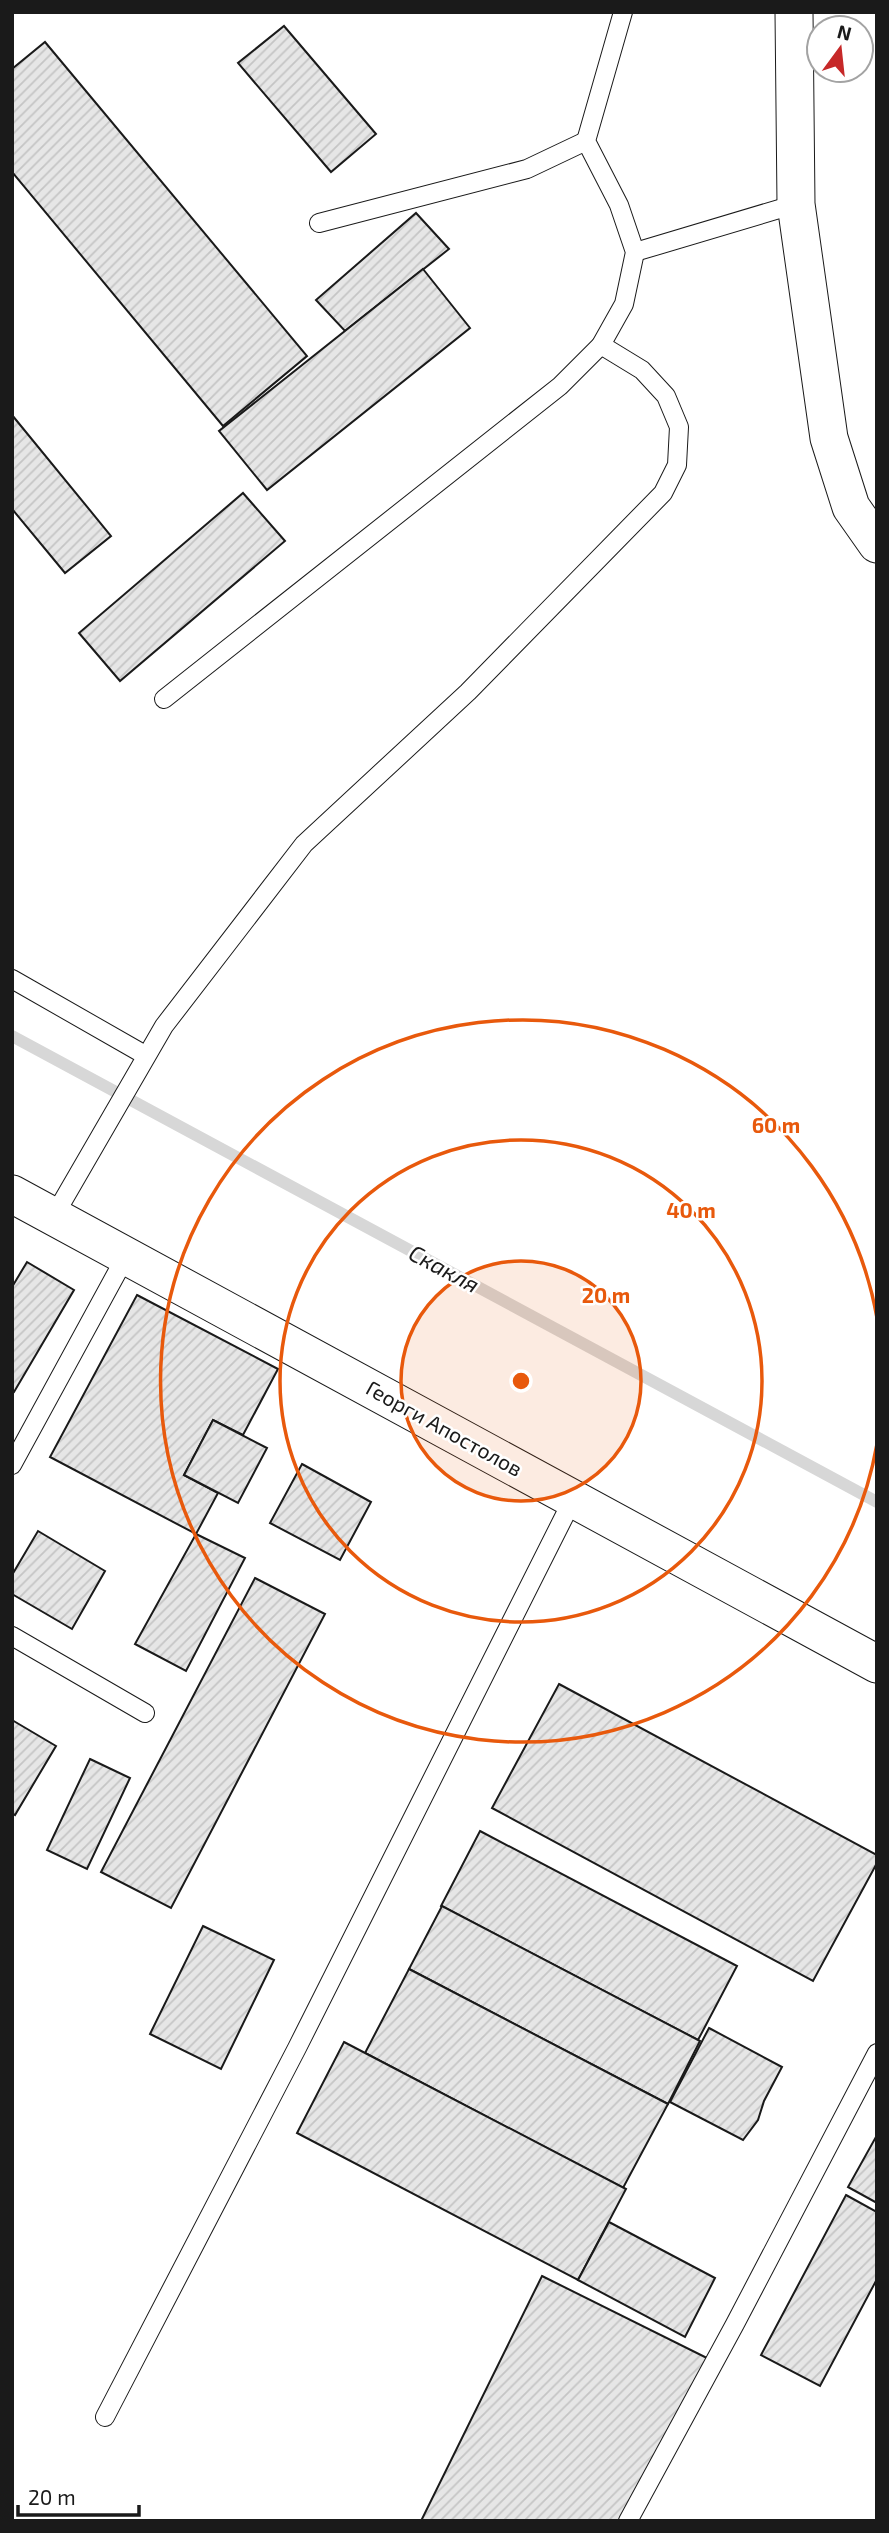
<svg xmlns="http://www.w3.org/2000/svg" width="889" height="2533" viewBox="0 0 889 2533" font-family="'Exo 2',sans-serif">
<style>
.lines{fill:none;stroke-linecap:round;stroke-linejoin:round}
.stream{stroke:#d7d7d7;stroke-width:12}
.building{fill:url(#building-hatch);stroke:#1a1a1a;stroke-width:2}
.service-casing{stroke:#1a1a1a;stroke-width:20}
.minor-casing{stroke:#1a1a1a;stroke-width:39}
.service{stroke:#fff;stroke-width:18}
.minor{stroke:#fff;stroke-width:37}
.ring{fill:none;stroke:#e8590c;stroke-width:3.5}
.labels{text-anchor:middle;stroke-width:5;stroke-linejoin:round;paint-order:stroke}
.street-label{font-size:21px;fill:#1a1a1a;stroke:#fff}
.water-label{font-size:23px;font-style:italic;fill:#1a1a1a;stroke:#fff}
.centre{fill:#e8590c;stroke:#fff;stroke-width:3.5}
.ring-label{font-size:21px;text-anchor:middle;font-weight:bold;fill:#e8590c;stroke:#fff;stroke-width:5;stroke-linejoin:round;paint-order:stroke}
</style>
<defs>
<pattern id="building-hatch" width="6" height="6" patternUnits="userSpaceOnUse" patternTransform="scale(1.75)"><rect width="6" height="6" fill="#e6e6e6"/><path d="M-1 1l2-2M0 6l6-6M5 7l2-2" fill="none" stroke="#c5c5c5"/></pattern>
</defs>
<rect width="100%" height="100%" fill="#fff"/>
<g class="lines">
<polyline class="stream" points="12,1036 877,1502"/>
</g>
<g class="building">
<polygon points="284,26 376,134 331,172 238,63"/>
<polygon points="45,42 307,356 223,426 12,172 12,69"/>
<polygon points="416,213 449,249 345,331 316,300"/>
<polygon points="423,269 470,328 267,490 219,431"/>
<polygon points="12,415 111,536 65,573 12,509"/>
<polygon points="243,493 285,541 120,681 79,633"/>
<polygon points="27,1262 74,1290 14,1392 12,1391 12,1287"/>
<polygon points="137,1295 278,1369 243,1435 213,1420 184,1475 218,1493 196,1534 50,1457"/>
<polygon points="213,1420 267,1448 238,1503 184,1475"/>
<polygon points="302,1464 371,1502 340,1560 270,1523"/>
<polygon points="38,1531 105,1571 72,1629 12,1594 12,1575"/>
<polygon points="196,1534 245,1558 186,1671 135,1644"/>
<polygon points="255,1578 325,1614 171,1908 101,1872"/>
<polygon points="559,1684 877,1855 877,1863 813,1981 492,1808"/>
<polygon points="12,1720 56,1746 15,1815 12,1813"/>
<polygon points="90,1759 130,1778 87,1869 47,1850"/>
<polygon points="480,1831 737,1966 698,2040 441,1906"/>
<polygon points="442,1906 700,2041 668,2104 409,1969"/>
<polygon points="203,1926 274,1960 221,2069 150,2034"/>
<polygon points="409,1969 668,2104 623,2188 365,2053"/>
<polygon points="709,2028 782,2067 764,2101 758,2120 743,2140 670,2102"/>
<polygon points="344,2042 626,2189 578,2280 297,2133"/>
<polygon points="877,2135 877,2203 848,2187"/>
<polygon points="846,2195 877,2212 877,2279 820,2386 761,2355"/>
<polygon points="609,2222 715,2278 685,2337 578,2280"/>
<polygon points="542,2276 713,2361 634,2521 421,2521"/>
</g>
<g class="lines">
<g class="service-casing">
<g id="service">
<polyline points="319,223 527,169 586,141"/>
<polyline points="635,252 796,204"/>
<polyline points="164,699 560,386 601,345 624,304 635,252 619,205 586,141 623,12"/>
<polyline points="12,979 145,1055"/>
<polyline points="54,1216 164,1026 304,844 468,692 663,493 677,465 679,427 666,396 642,370 601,345"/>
<polyline points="12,1465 126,1256"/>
<polyline points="12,1636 145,1713"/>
<polyline points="105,2417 297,2048 573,1499"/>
<polyline points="628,2521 735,2324 877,2053"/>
</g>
</g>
<g class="minor-casing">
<g id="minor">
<polyline points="794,12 796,204 829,438 851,507 877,544"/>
<polyline points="12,1194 877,1664"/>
</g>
</g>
<use href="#service" class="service"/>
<use href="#minor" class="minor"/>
</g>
<circle cx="521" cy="1381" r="120" fill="#e8590c" fill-opacity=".12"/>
<g class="ring">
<circle cx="521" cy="1381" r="120"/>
<circle cx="521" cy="1381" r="241"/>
<path d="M877 1444A361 361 0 1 1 877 1318"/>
</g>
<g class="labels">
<g class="street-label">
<text transform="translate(444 1429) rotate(29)" y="7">Георги Апостолов</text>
</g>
<g class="water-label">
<text transform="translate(444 1269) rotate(28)" y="8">Скакля</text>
</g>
</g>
<circle cx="521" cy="1381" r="10" class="centre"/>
<g class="ring-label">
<text x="776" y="1133">60 m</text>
<text x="691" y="1218">40 m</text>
<text x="606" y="1303">20 m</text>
</g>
<rect width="889" height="2533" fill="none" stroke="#1a1a1a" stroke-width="28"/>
<g transform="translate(840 49) rotate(15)"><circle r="33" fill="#ffffff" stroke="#a3a3a3" stroke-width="2"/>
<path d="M0-5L12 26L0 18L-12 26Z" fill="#c62828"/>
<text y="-10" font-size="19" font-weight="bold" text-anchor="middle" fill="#1a1a1a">N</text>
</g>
<path d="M18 2505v10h121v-10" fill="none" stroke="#1a1a1a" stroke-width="3.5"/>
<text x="28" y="2505" font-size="21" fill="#1a1a1a" stroke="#ffffff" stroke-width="5" paint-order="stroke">20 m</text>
</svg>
